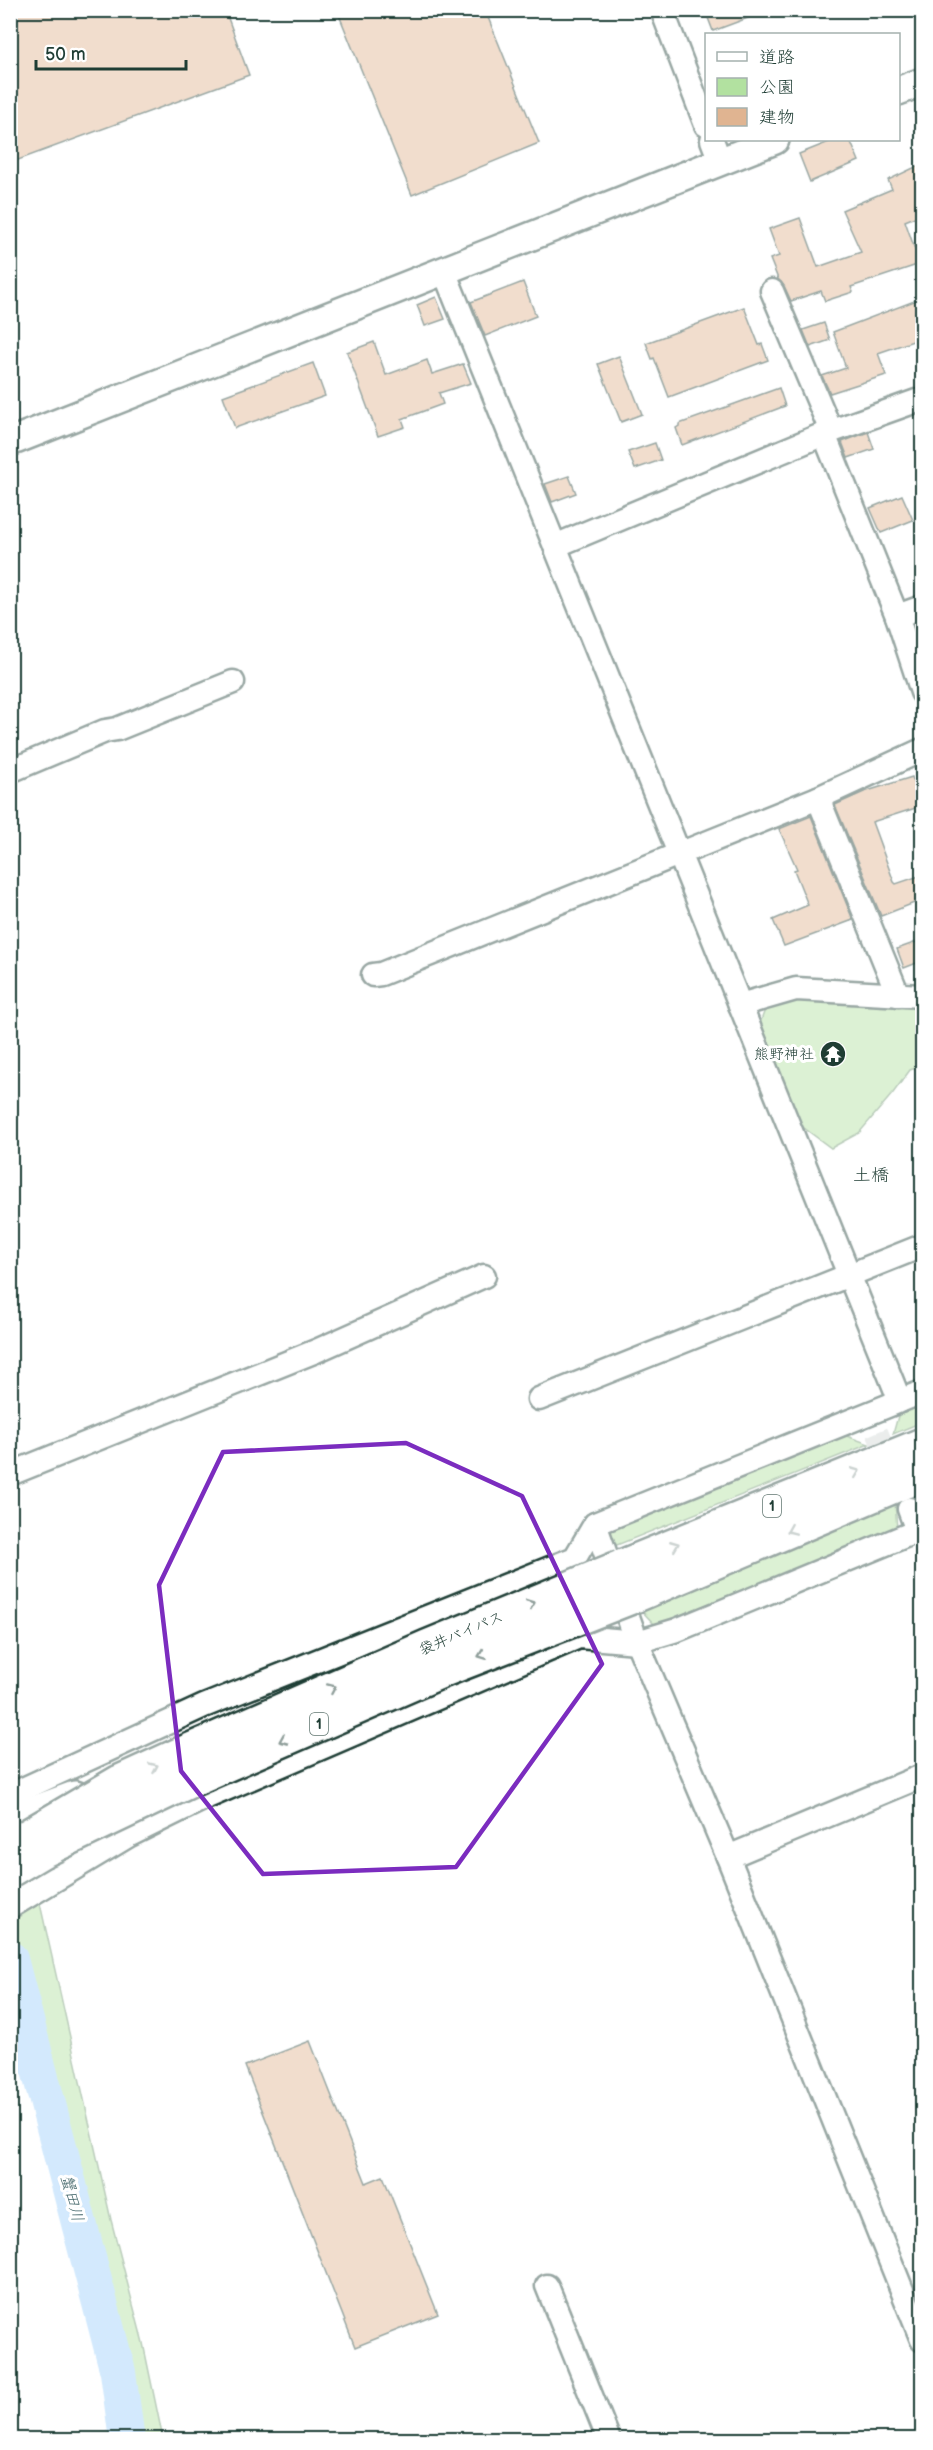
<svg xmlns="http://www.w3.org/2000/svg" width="933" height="2450" viewBox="0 0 933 2450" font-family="'Balsamiq Sans','Klee One',sans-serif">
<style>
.green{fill:#b2e1a0;stroke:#688f6a;stroke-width:1.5}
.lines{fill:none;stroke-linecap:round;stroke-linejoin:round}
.river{stroke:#9dcffa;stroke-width:36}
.building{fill:#e0b491;stroke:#1f3d34;stroke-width:1.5}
.minor-tunnel{stroke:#d2d8d6;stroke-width:22;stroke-dasharray:22 11;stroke-linecap:butt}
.minor-casing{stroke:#1f3d34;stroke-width:27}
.tertiary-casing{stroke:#1f3d34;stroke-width:32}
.trunk-casing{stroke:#1f3d34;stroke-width:38}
.minor{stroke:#fff;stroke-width:22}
.tertiary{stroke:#fff;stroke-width:27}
.trunk{stroke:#fff;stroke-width:33}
.trunk-bridge-casing{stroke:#1f3d34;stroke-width:38;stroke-linecap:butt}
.trunk-bridge{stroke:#fff;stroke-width:33}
.oneway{stroke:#8f9e9a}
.marked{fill:none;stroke:#7b2cbf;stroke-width:4.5;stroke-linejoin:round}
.labels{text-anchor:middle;stroke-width:6;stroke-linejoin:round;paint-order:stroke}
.shield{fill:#fff;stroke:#627771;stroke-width:1.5}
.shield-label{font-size:14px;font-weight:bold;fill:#1f3d34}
.poi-label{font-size:15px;fill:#1f3d34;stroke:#fff;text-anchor:end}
.street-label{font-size:15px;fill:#1f3d34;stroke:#fff}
.water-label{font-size:16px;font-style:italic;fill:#3e6266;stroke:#fff}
.quarter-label{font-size:18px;fill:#1f3d34;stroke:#fff}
</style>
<rect width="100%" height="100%" fill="#fff"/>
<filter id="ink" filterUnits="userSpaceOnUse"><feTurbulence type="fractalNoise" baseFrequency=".0167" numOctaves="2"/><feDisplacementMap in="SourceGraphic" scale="12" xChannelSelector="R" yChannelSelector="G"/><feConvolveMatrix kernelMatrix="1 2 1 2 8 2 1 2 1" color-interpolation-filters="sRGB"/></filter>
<g filter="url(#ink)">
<g class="green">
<polygon points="770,996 893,999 922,1009 922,1066 910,1070 893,1093 859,1133 831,1148 800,1125 759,1026"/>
<polygon points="922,1400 922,1422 893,1434 900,1409"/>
<polygon points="841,1434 869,1444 607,1549 602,1521"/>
<polygon points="895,1502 897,1529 655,1625 641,1610"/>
<polygon points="10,1836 39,1899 111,2220 143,2343 163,2439 116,2439 109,2368 11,2023"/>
</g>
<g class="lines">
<polyline class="river" points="10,1959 118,2372 127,2440"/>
</g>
<g class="building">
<polygon points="10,10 225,10 249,75 10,163"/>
<polygon points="337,10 485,10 539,143 412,195"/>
<polygon points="705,10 764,10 764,12 713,31"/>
<polygon points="834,140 850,140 859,161 810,182 799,154"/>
<polygon points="922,164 922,214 905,221 920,264 851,287 853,292 825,301 821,291 791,301 784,286 778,279 770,259 779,256 769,229 800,218 818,267 861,252 842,210 892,189 888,180"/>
<polygon points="523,282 536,316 485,336 471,302"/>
<polygon points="436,297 445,319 425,326 417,305"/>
<polygon points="922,298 922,338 878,353 886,375 830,393 822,376 846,368 833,332"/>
<polygon points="744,307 759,345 762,344 768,360 669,397 654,358 652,359 646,343"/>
<polygon points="824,323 830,340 810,347 803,330"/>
<polygon points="374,342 386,375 427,360 432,374 463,364 471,383 439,393 443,404 402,419 405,427 378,436 347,352"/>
<polygon points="619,356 642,414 621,422 598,364"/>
<polygon points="313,363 325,396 235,428 223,396"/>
<polygon points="779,388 785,406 682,445 676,428 679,426 679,424"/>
<polygon points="868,432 874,449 848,458 842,442"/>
<polygon points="655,443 661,460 635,469 628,452"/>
<polygon points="569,476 576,493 552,502 545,484"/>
<polygon points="902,495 913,520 881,533 870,508"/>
<polygon points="912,777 922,806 872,822 894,882 896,884 922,875 922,900 881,916 835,805 864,792"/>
<polygon points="811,816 853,920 784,946 773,920 808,905 794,870 797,869 779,829"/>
<polygon points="922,940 922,961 904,968 897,949"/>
<polygon points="310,2041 366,2183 383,2176 438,2314 355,2347 245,2066"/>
</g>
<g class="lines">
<polyline class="minor-tunnel" points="877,1432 894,1472"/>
<g class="minor-casing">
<g id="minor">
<polyline points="662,10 706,125"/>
<polyline points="712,140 720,161"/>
<polyline points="444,271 900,1401"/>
<polyline points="772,291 831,431"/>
<polyline points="824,434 897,616 922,692"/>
<polyline points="555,546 824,434 922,399"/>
<polyline points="897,616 922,607"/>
<polyline points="10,771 105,731 117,729 233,682"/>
<polyline points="818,798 898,995"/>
<polyline points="373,975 381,974 818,798 922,750"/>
<polyline points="740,1005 796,989 922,996"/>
<polyline points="539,1399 922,1246"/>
<polyline points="10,1474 316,1351 484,1276"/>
<polyline points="909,1509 917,1531"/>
<polyline points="595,1524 637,1642 728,1857 922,2340"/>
<polyline points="10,1795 204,1706 575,1558 595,1524 922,1392"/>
<polyline points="728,1857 922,1776"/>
<polyline points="10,1907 128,1836 203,1799 579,1637 637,1642 677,1630 922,1529"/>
<polyline points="547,2286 609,2440"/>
</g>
</g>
<g class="tertiary-casing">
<g id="tertiary">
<polyline points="898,91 922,82"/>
<polyline points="10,442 775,140"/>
</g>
</g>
<g class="trunk-casing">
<g id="trunk">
<polyline points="621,1567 922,1445"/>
<polyline points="634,1596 922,1474"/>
<polyline points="10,1825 32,1814 75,1798"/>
<polyline points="10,1889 55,1860"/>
</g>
</g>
<use href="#minor" class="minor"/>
<use href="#tertiary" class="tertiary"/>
<use href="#trunk" class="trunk"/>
<g class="trunk-bridge-casing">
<g id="trunk-bridge">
<polyline points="28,1836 120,1782 179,1755 427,1647 621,1567"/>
<polyline points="10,1870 42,1851 191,1780 439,1672 634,1596"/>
</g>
</g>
<use href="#trunk-bridge" class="trunk-bridge"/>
</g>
<defs><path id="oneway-chevron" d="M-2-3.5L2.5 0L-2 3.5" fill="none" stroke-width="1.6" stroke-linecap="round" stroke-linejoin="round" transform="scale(1.5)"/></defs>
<g class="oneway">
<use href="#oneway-chevron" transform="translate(856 1472) rotate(-22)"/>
<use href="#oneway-chevron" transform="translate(791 1530) rotate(157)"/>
<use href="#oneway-chevron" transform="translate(675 1545) rotate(-22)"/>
<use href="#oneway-chevron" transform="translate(531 1604) rotate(-22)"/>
<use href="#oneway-chevron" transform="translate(482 1655) rotate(159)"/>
<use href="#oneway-chevron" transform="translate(332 1688) rotate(-24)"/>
<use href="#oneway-chevron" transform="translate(283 1740) rotate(157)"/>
<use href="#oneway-chevron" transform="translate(154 1767) rotate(-24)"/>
</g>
</g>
<path d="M0 0H933V2450H0ZM 406,1443 L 522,1496 L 602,1664 L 456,1867 L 263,1874 L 181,1771 L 159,1585 L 223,1452 Z" fill="#fff" fill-opacity=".55" fill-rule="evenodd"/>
<path class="marked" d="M 406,1443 L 522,1496 L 602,1664 L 456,1867 L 263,1874 L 181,1771 L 159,1585 L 223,1452 Z"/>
<defs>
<g id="temple-disc" transform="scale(1.35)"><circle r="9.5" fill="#1f3d34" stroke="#fff"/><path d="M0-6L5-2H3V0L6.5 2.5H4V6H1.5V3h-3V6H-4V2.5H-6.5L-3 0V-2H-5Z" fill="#fff"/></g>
</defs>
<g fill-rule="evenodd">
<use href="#temple-disc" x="833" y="1054"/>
</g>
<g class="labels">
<g class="shield">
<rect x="763" y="1495" width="18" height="22" rx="4.5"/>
<rect x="310" y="1713" width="18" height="22" rx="4.5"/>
</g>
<g class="shield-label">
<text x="772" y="1511">1</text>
<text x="319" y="1729">1</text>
</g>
<g class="poi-label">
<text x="814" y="1059">熊野神社</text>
</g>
<g class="street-label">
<text transform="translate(461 1633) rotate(-23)" y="5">袋井バイパス</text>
</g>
<g class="water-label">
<text transform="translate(73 2198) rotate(75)" y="6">蟹田川</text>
</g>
<g class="quarter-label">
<text x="871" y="1181">土橋</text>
</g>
</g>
<rect width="933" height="2450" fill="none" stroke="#fff" stroke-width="36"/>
<rect x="18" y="18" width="897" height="2414" fill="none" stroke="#1f3d34" stroke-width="2" filter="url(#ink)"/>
<rect x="705" y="33" width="195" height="108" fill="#ffffff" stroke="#a5b1ae" stroke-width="1.5"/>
<rect x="717" y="52" width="30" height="9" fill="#ffffff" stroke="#a5b1ae" stroke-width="1.5"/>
<text x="759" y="63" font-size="18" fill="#1f3d34">道路</text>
<rect x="717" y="78" width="30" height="18" fill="#b2e1a0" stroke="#a5b1ae" stroke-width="1.5"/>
<text x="759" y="93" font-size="18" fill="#1f3d34">公園</text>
<rect x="717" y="108" width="30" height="18" fill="#e0b491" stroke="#a5b1ae" stroke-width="1.5"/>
<text x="759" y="123" font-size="18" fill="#1f3d34">建物</text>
<path d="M36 60v9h150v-9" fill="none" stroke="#1f3d34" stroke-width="3"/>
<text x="45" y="60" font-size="18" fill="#1f3d34" stroke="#ffffff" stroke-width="4.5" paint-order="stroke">50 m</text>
</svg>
